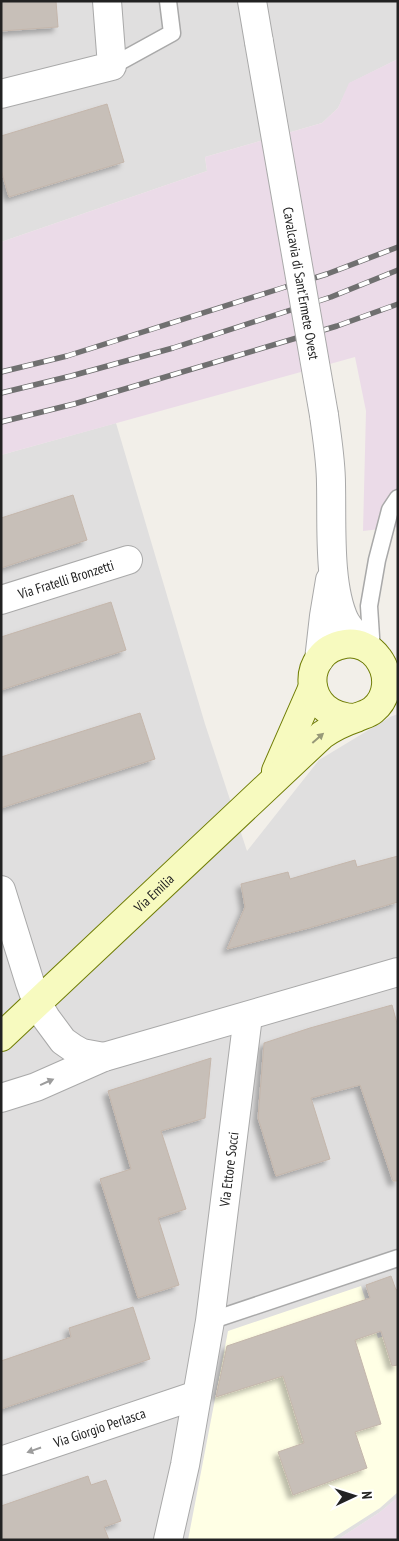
<svg xmlns="http://www.w3.org/2000/svg" width="399" height="1541" viewBox="0 0 399 1541" font-family="'PT Sans Narrow',sans-serif">
<style>
.residential{fill:#e0dfdf}
.industrial{fill:#ebdbe8}
.education{fill:#ffffe5}
.building{fill:#c7bfb8;stroke:#c4b6ab;filter:url(#shadow)}
.lines{fill:none;stroke-linecap:round;stroke-linejoin:round}
.service-casing{stroke:#a9a9a9;stroke-width:19}
.minor-casing{stroke:#a9a9a9;stroke-width:30}
.tertiary-casing{stroke:#a9a9a9;stroke-width:30}
.secondary-casing{stroke:#707d05;stroke-width:30}
.service{stroke:#fff;stroke-width:16}
.minor{stroke:#fff;stroke-width:28}
.tertiary{stroke:#fff;stroke-width:28}
.secondary{stroke:#f7fabf;stroke-width:28}
.rail-casing{stroke:#707070;stroke-width:5.5}
.rail{stroke:#fff;stroke-width:4;stroke-dasharray:11;stroke-linecap:butt}
.tertiary-bridge-casing{stroke:#a9a9a9;stroke-width:30;stroke-linecap:butt}
.tertiary-bridge{stroke:#fff;stroke-width:28}
.oneway{fill:#979978}
.oneway2{fill:#9c9c9c}
.labels{text-anchor:middle;stroke-width:4;stroke-linejoin:round;paint-order:stroke}
.street-label{font-size:14px;fill:#222;stroke:#fff}
</style>
<defs>
<filter id="shadow"><feDropShadow dx="-4.5" dy="4.5" stdDeviation="2.5" flood-color="#0004"/></filter>
</defs>
<rect width="100%" height="100%" fill="#f2efe9"/>
<g class="residential">
<polygon points="1,1 398,1 398,59 350,83 338,108 322,123 205,157 207,171 1,242"/>
<polygon points="116,423 205,724 247,851 319,760 390,717 398,714 398,1497 380,1512 337,1540 1,1540 1,455"/>
</g>
<g class="industrial">
<polygon points="398,59 398,527 363,531 366,411 355,357 1,455 1,242 207,171 205,157 322,123 338,108 349,83"/>
<polygon points="398,1497 398,1540 337,1540 380,1512"/>
</g>
<polygon class="education" points="361,1286 378,1338 391,1334 398,1356 398,1492 380,1508 330,1540 188,1540 228,1331"/>
<g class="building">
<polygon points="1,1 56,1 58,27 1,31"/>
<polygon points="107,104 124,162 9,197 1,170 1,136"/>
<polygon points="73,495 87,540 1,568 1,518"/>
<polygon points="111,602 126,650 1,690 1,637"/>
<polygon points="140,713 155,759 1,808 1,757"/>
<polygon points="398,856 398,902 309,928 227,949 245,907 241,884 288,872 290,879 355,860 357,867"/>
<polygon points="392,1005 398,1027 398,1181 393,1181 360,1085 311,1098 330,1159 276,1176 258,1118 264,1043 310,1028"/>
<polygon points="211,1058 205,1118 161,1131 186,1209 158,1218 179,1285 138,1298 100,1179 131,1169 108,1091"/>
<polygon points="391,1276 396,1290 398,1289 398,1365 392,1366 381,1331 355,1340 381,1424 355,1432 367,1468 293,1495 278,1452 304,1443 283,1376 216,1397 227,1346 370,1298 366,1285"/>
<polygon points="133,1307 150,1359 1,1409 1,1361 71,1337 69,1328"/>
<polygon points="88,1476 91,1485 106,1480 121,1521 104,1527 109,1540 1,1540 1,1506"/>
</g>
<g class="lines">
<g class="service-casing">
<g id="service">
<polyline points="112,66 172,33 168,1"/>
<polyline points="372,652 369,606 377,560 390,510 398,498"/>
<polyline points="210,1321 398,1258"/>
</g>
</g>
<g class="minor-casing">
<g id="minor">
<polyline points="1,94 112,66 107,1"/>
<path id="s1" d="M 1,600 L 128,560"/>
<polyline points="1,890 30,983 37,1003 46,1018 63,1041 73,1048 82,1053 104,1057"/>
<polyline points="1,1098 36,1087 104,1057 398,972"/>
<path id="s2" d="M 1,1461 L 197,1395"/>
<path id="s3" d="M 168,1540 L 185,1465 L 210,1321 L 248,1016"/>
</g>
</g>
<g class="tertiary-casing">
<g id="tertiary">
<polyline points="252,1 259,42"/>
<path d="M 324,415 C 327,438 331,461 331,484 C 332,523 328,586 345,621 C 351,632 361,641 370,650"/>
<polyline points="319,660 324,616 330,580"/>
</g>
</g>
<g class="secondary-casing">
<g id="secondary">
<polyline points="276,771 312,689"/>
<path id="s4" d="M 1,1037 L 322,735 C 332,728 344,722 356,718 C 362,715 368,714 373,710 C 389,697 390,674 378,658 C 371,648 358,642 345,644 C 299,651 301,718 356,718"/>
</g>
</g>
<use href="#service" class="service"/>
<use href="#minor" class="minor"/>
<use href="#tertiary" class="tertiary"/>
<use href="#secondary" class="secondary"/>
<g class="rail-casing">
<g id="rail">
<polyline points="1,372 67,356 282,288 327,274 398,247"/>
<polyline points="1,393 71,376 173,348 331,297 398,270"/>
<polyline points="1,422 74,404 337,326 398,304"/>
</g>
</g>
<use href="#rail" class="rail"/>
<g class="tertiary-bridge-casing">
<g id="tertiary-bridge">
<path id="s5" d="M 259,42 L 324,415"/>
</g>
</g>
<use href="#tertiary-bridge" class="tertiary-bridge"/>
</g>
<defs><path id="oneway-solid" d="M-6-.8H1V-3.2L6.5 0L1 3.2V.8H-6Z" transform="scale(1.25)"/></defs>
<use class="oneway" href="#oneway-solid" transform="translate(318 738) rotate(-41)"/>
<g class="oneway2">
<use href="#oneway-solid" transform="translate(47 1082) rotate(-24)"/>
<use href="#oneway-solid" transform="translate(34 1450) rotate(161)"/>
</g>
<g class="labels">
<g class="street-label">
<text dy="5" stroke="none"><textPath href="#s5" startOffset="245">Cavalcavia di Sant'Ermete Ovest</textPath></text>
<text dy="5" stroke="none"><textPath href="#s1" startOffset="68">Via Fratelli Bronzetti</textPath></text>
<text dy="5" stroke="none"><textPath href="#s4" startOffset="210">Via Emilia</textPath></text>
<text dy="5" stroke="none"><textPath href="#s3" startOffset="376">Via Ettore Socci</textPath></text>
<text dy="5" stroke="none"><textPath href="#s2" startOffset="104">Via Giorgio Perlasca</textPath></text>
</g>
</g>
<rect width="399" height="1541" fill="none" stroke="#222222" stroke-width="5"/>
<g transform="translate(354 1496) rotate(86)" stroke="#ffffff" stroke-width="4" paint-order="stroke">
<path d="M0-4L9 19L0 12L-9 19Z" fill="#222222"/>
<text y="-8" font-size="14" font-weight="bold" text-anchor="middle" fill="#222222">N</text>
</g>
</svg>
